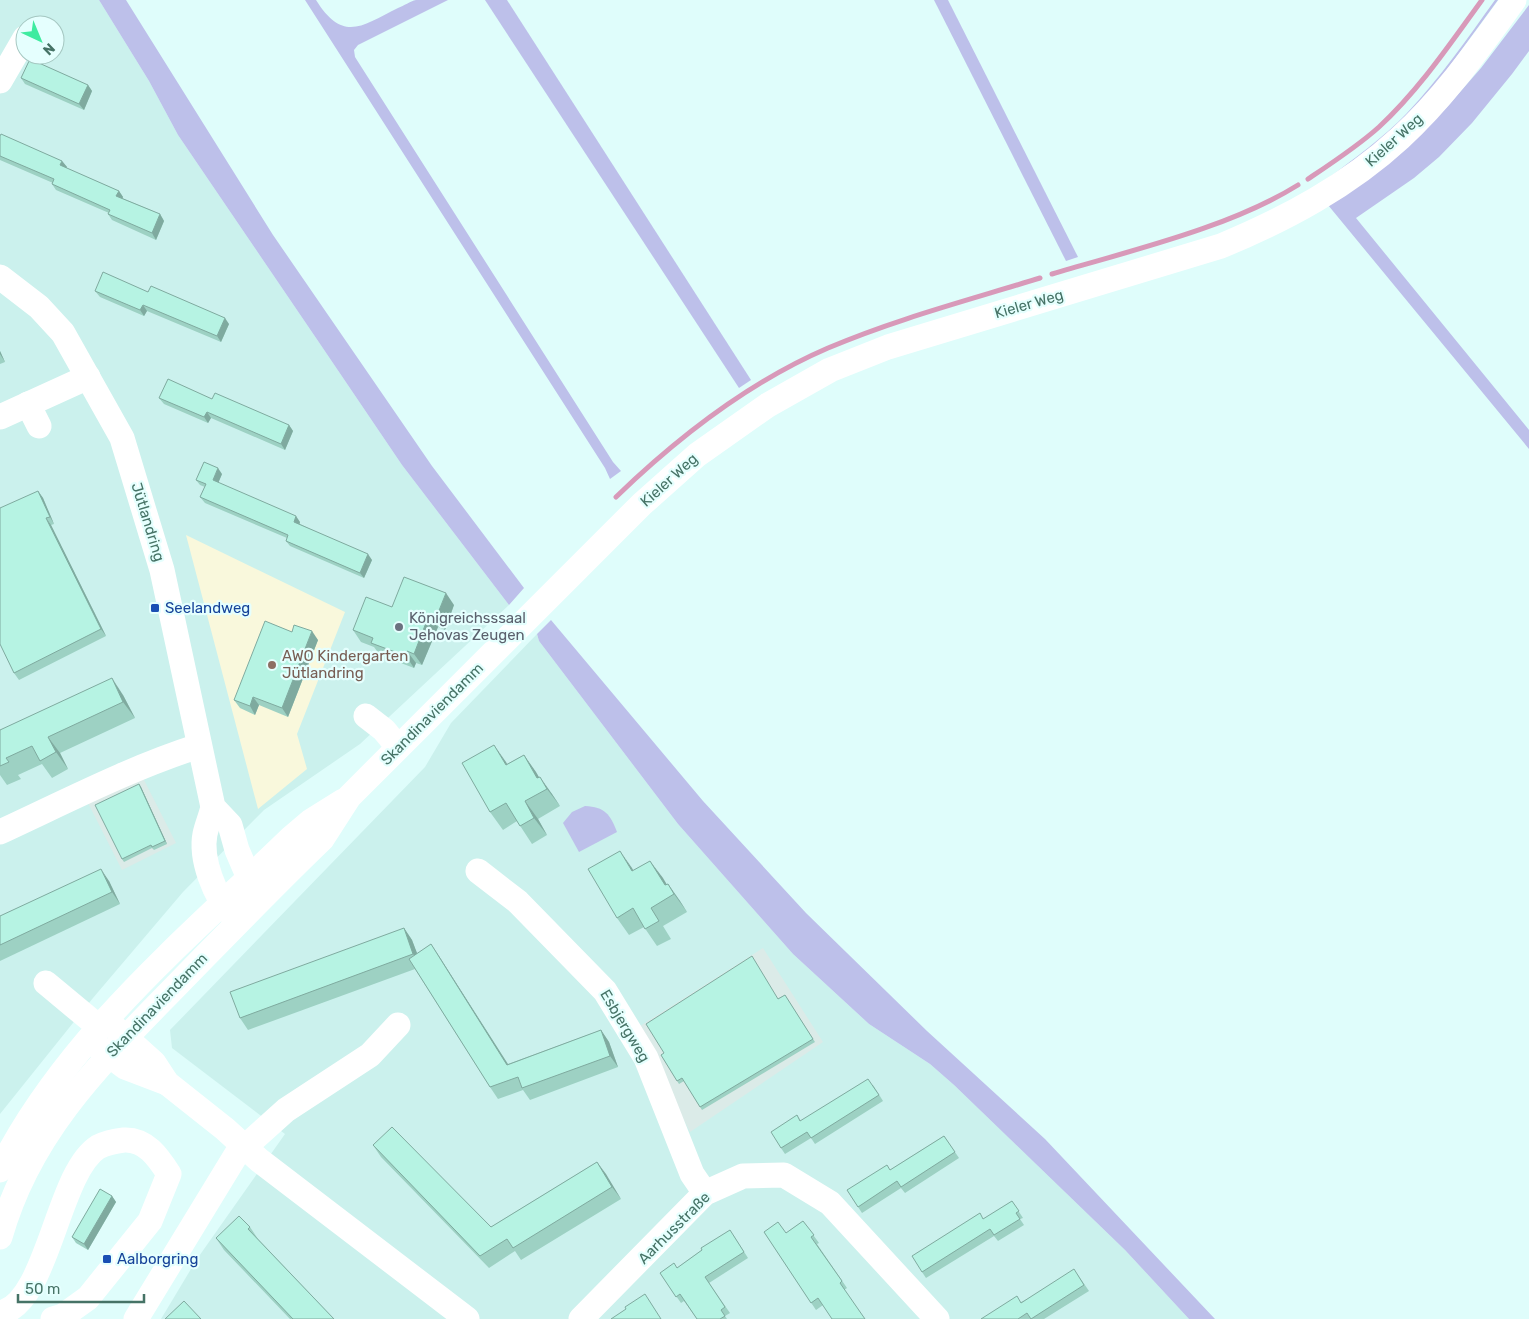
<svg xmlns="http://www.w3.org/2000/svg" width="1529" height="1319" viewBox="0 0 1529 1319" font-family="Rubik,sans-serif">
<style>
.residential{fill:#cbf1ed;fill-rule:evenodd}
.industrial{fill:#dbebe8}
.education{fill:#f9f8dc}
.green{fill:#bdc0ea}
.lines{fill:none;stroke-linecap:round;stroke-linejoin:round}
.stream{stroke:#d899b9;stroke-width:5}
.minor{stroke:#fff;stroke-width:25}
.wall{fill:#9dd1c3}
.shaded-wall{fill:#7faa9f}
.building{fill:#b6f3e3;stroke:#7faa9f}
.transit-dot{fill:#1a4fb4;stroke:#e5fffe;stroke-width:2}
.worship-dot{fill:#6b7280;stroke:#e5fffe;stroke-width:2}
.education-dot{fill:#8d6e63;stroke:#e5fffe;stroke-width:2}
.labels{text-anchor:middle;stroke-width:4.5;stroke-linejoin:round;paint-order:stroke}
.street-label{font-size:15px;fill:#467366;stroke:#e5fffe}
.transit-label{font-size:15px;fill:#164399;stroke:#e5fffe;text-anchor:start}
.worship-label{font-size:15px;fill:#5b616d;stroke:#e5fffe;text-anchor:start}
.education-label{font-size:15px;fill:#785e54;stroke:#e5fffe;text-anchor:start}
</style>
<rect width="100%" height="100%" fill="#dffdfb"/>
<g class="residential">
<path d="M 0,0 L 99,0 L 149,81 L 178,135 L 316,338 L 402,465 L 509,605 L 360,744 L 264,810 L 183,892 L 93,998 L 0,1114 ZM 25,25 L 55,25 L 55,55 L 25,55 Z"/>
<polygon points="537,634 539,641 678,824 793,954 869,1024 930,1064 954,1085 1125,1250 1189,1319 161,1319 197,1259 285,1134 172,1048 170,1030 425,767 451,723"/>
</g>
<g class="industrial">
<polygon points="142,776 176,843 122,870 88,803"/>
<polygon points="763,948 823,1042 690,1132 637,1028"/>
</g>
<polygon class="education" points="186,535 345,612 297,734 307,769 258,809"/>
<g class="green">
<polygon points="99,0 126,0 273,235 432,466 524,588 509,605 402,465 316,338 178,135 149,81"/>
<path d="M 305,0 L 316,0 C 343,43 362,26 398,8 C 404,6 410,1 416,0 C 426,0 438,0 448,0 L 358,45 L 354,50 L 355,57 L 613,462 L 621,471 L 610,479 L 605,468 Z"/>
<polygon points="485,0 507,0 751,380 739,388"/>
<polygon points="934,0 948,0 1078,257 1066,261"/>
<path d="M 1495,0 L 1498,0 L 1435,86 L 1382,141 L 1327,179 C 1355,158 1383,138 1407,113 C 1440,78 1467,39 1495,0 Z"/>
<polygon points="1529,5 1529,51 1512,74 1472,123 1439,157 1414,178 1356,218 1529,430 1529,449 1328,205 1446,108 1481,68"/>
<polygon points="551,620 703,801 806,913 927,1031 1045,1139 1215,1319 1189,1319 1125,1250 954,1085 930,1064 869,1024 793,954 678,824 539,641 537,634"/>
<path d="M 585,806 C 605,807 610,814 617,832 L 579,852 L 563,823 L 572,812 Z"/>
</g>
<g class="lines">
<g class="stream">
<path d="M 1308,179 C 1332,163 1358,146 1379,127 C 1419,90 1450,44 1482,0"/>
<path d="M 1052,274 C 1129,251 1229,228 1298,185"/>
<path d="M 616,497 C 677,438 749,382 828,348 C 896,319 969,300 1040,278"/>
</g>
<g class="minor">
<polyline points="0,81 25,38"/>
<polyline points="0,277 39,307 63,333 122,438 162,570 213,807 230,825 237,850 249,878 265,895"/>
<polyline points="28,404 39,426"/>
<polyline points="0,417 88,377"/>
<polyline points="366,716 384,730 398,747"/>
<path d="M 213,807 C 211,816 207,825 205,834 C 200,859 215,897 232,915"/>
<path d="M 0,832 C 65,802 130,768 199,746"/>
<polyline points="478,871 518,902 605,991 646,1058 692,1174 705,1193"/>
<polyline points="46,983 99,1027"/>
<polyline points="114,1027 154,1063 167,1083 225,1129 259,1160 467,1319"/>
<polyline points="96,1045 125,1067 167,1083"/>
<path d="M 0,1170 C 67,1037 186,940 291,838 L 311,821 L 343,801"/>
<path d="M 0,1237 C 30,1130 103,1061 178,984 C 226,935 273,886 322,839 L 349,797 L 642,504 L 697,455 L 768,405 L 830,370 L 888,347 L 1221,246 C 1286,219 1348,186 1400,138 C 1444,98 1479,48 1514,0"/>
<path d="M 0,1313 C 48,1304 57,1173 98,1147 C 106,1143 115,1141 124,1140 C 146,1139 158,1157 169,1174 L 150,1221 L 88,1298 L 63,1316 L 53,1319"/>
<polyline points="136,1319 236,1155 286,1110 370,1055 398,1025"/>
<polyline points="581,1319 705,1193 743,1176 784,1175 830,1203 937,1319"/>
</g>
</g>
<g class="wall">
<polygon points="21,78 88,85 92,91 84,110 25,84"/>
<polygon points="0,136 62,161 67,167 66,168 119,191 123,197 122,198 160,214 164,221 156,240 112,220 108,214 109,213 56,190 52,184 53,183 0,160"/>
<polygon points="95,291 148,292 229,324 221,342 147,311 144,316 100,297"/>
<polygon points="0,351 5,362 0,364"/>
<polygon points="159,398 212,399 289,425 293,431 285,450 211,418 208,423 164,404"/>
<polygon points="222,474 218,483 300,522 300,524 372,560 364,578 290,546 286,541 287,538 205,503 200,497 205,487 200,485 196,480"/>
<polygon points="38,491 43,498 54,524 51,525 106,636 19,680 14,673"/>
<polygon points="454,605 445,630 438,627 422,665 416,663 414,668 380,655 374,647 361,642 353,630 392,607"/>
<polygon points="292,632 318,640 288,717 259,705 255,715 240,708 234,700"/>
<polygon points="123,695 135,718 60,753 68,769 52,778 42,764 18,775 21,779 7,785 0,775 0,730"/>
<polygon points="524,755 539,777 552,794 560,806 538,819 547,835 532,844 517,821 503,830 490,812 507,764"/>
<polygon points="139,784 141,787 167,844 154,850 152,848 124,862 122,859"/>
<polygon points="650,861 666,884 668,884 680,901 687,912 663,926 671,939 657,946 644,927 629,935 617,918 634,870"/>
<polygon points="109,881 120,904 0,961 0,916"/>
<polygon points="404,928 412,940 417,954 431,944 508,1064 601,1030 609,1042 618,1067 530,1100 523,1090 498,1099 490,1087 415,969 248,1030 240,1018"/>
<polygon points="785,995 815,1042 702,1110 684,1081 679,1084 661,1055 779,998"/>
<polygon points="873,1085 883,1101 815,1144 811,1138 785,1154 781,1148 797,1115 801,1121"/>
<polygon points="944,1136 959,1158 905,1193 901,1188 862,1213 847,1190 890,1170"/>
<polygon points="373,1145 491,1227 597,1162 621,1199 521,1260 515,1251 489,1268 381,1157"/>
<polygon points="112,1196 116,1202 88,1250 76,1243 72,1237"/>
<polygon points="1012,1201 1023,1218 1020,1219 1024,1225 998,1241 994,1236 926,1278 922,1272 984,1219"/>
<polygon points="803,1221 819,1243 817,1244 847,1288 816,1310 764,1232 786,1233"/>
<polygon points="250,1227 258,1239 334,1319 290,1319 224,1250 216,1238"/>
<polygon points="734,1236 748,1258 709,1283 730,1313 725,1316 727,1319 697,1319 684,1301 681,1303 660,1273 677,1268 702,1250"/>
<polygon points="1078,1275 1089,1291 1044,1319 981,1319 1021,1302"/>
</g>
<g class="shaded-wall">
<polygon points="88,85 92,91 84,110 79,104"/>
<polygon points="62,161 67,167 65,172 60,165"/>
<polygon points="119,191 123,197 121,202 116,196"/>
<polygon points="160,214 164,221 156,240 152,233"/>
<polygon points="143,305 147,311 144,316 140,310"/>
<polygon points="225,318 229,324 221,342 217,336"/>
<polygon points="0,351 5,362 0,354"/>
<polygon points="207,412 211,418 208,423 204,417"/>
<polygon points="289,425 293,431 285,450 281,444"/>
<polygon points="218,468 222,474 217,486 213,480"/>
<polygon points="38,491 43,498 54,524 50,517"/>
<polygon points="296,516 300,522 298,527 294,522"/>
<polygon points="46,518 51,525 106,636 101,629"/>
<polygon points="368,554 372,560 364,578 360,573"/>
<polygon points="446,593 454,605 445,630 436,618"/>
<polygon points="429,615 438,627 422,665 414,654"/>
<polygon points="312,631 318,640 288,717 282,708"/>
<polygon points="407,651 416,663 414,668 406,656"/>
<polygon points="112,678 123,695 135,718 123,702"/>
<polygon points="253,697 259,705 255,715 250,706"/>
<polygon points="48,737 60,753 68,769 56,752"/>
<polygon points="494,745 506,762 518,783 506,765"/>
<polygon points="524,755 536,772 546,790 537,778"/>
<polygon points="540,777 552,794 560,806 547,789"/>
<polygon points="139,784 141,787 167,844 165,841"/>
<polygon points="525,801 538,819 547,835 534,818"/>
<polygon points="620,851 632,868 644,889 632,871"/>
<polygon points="650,861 663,878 673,895 665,885"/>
<polygon points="101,869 109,881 120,904 112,892"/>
<polygon points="668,884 680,901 687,912 674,894"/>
<polygon points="404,928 412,940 422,966 413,954"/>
<polygon points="431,944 439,956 516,1077 507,1065"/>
<polygon points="601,1030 609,1042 618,1067 610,1056"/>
<polygon points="597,1162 606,1174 621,1199 612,1187"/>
<polygon points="112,1196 116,1202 88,1250 84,1244"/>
</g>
<g class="building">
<polygon points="30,59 88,85 79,104 21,78"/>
<polygon points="1,134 62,161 60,165 119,191 116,196 160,214 152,233 108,214 110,210 52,184 54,179 0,156 0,136"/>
<polygon points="103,272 148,292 151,286 225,318 217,336 143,305 140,310 95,291"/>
<polygon points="168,379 212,399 215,393 289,425 281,444 207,412 204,417 159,398"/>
<polygon points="204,462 218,468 213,480 296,516 294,522 368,554 360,573 286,541 288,535 200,497 206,484 196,480"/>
<polygon points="38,491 50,517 46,518 101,629 14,673 0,644 0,508"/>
<polygon points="404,577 446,593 436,618 429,615 414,654 407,651 406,656 371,643 373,638 353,630 366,597 392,607"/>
<polygon points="265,621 292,632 294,625 312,631 282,708 253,697 250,706 234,700"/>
<polygon points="112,678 123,702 48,737 56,752 40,761 32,746 6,758 9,762 0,766 0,730"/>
<polygon points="494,745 506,765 524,755 537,778 540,777 547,789 525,801 534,818 520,826 506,803 490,812 462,763"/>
<polygon points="139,784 165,841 152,847 151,845 122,859 95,805"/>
<polygon points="620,851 632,871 650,861 665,885 668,884 674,894 651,908 659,921 645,929 633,908 617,918 588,869"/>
<polygon points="101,869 112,892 0,945 0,916"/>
<polygon points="404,928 413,954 240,1018 230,992"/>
<polygon points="431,944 507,1065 601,1030 610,1056 522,1088 518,1077 490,1087 409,959"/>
<polygon points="752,956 778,999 785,995 813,1039 700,1107 682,1078 677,1081 661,1055 664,1053 646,1024"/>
<polygon points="868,1079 879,1095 811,1138 807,1132 781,1148 771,1132 797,1115 800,1121"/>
<polygon points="392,1127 491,1227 597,1162 612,1187 513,1248 507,1239 480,1256 373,1145"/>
<polygon points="944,1136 955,1152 901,1187 897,1181 858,1207 847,1190 887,1165 890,1170"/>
<polygon points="100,1189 112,1196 84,1244 72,1237"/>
<polygon points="1012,1201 1019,1211 1016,1213 1020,1219 994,1235 990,1229 922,1272 912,1256 980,1213 983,1219"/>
<polygon points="239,1216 250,1227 248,1229 334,1319 293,1319 216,1238"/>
<polygon points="803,1221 814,1235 811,1237 842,1281 840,1283 865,1319 832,1319 818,1298 811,1303 764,1232 778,1222 786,1233"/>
<polygon points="730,1230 744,1252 705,1277 725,1307 721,1310 725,1316 720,1319 697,1319 680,1294 676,1297 660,1273 674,1263 677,1268 702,1250 701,1248"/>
<polygon points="1074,1269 1084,1285 1031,1319 1027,1313 1018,1319 981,1319 1017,1296 1021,1303"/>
<polygon points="645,1294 661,1319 611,1319 626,1309 625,1307"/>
<polygon points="184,1301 201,1319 165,1319"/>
</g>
<g class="transit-dot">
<rect x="150" y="603" width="10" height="10" rx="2.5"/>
<rect x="102" y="1254" width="10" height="10" rx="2.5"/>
</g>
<circle class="worship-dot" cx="399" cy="627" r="5"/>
<circle class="education-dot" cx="272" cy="665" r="5"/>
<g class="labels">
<g class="street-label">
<text transform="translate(1394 140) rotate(-42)" y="5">Kieler Weg</text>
<text transform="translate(1029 304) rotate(-16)" y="5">Kieler Weg</text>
<text transform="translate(669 480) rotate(-42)" y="5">Kieler Weg</text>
<text transform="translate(148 522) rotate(73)" y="5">Jütlandring</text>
<text transform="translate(432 714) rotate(-45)" y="5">Skandinaviendamm</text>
<text transform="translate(157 1005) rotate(-46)" y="5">Skandinaviendamm</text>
<text transform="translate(625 1026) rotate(59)" y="5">Esbjergweg</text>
<text transform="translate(674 1228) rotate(-45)" y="5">Aarhusstraße</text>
</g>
<g class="transit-label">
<text x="165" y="613">Seelandweg</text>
<text x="117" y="1264">Aalborgring</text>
</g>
<g class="worship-label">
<text x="409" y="623">Königreichsssaal<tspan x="409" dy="17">Jehovas Zeugen</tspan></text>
</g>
<g class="education-label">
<text x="282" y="661">AWO Kindergarten<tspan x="282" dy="17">Jütlandring</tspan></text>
</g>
</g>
<g transform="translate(40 40) rotate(136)"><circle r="24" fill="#e5fffe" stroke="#a5c7c1"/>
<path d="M0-4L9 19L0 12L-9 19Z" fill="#3feba0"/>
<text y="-8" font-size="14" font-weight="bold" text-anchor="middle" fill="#467366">N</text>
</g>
<path d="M18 1294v8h126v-8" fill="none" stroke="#467366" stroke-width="2.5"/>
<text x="25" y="1294" font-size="15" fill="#467366" stroke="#e5fffe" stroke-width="4" paint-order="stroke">50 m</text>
</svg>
